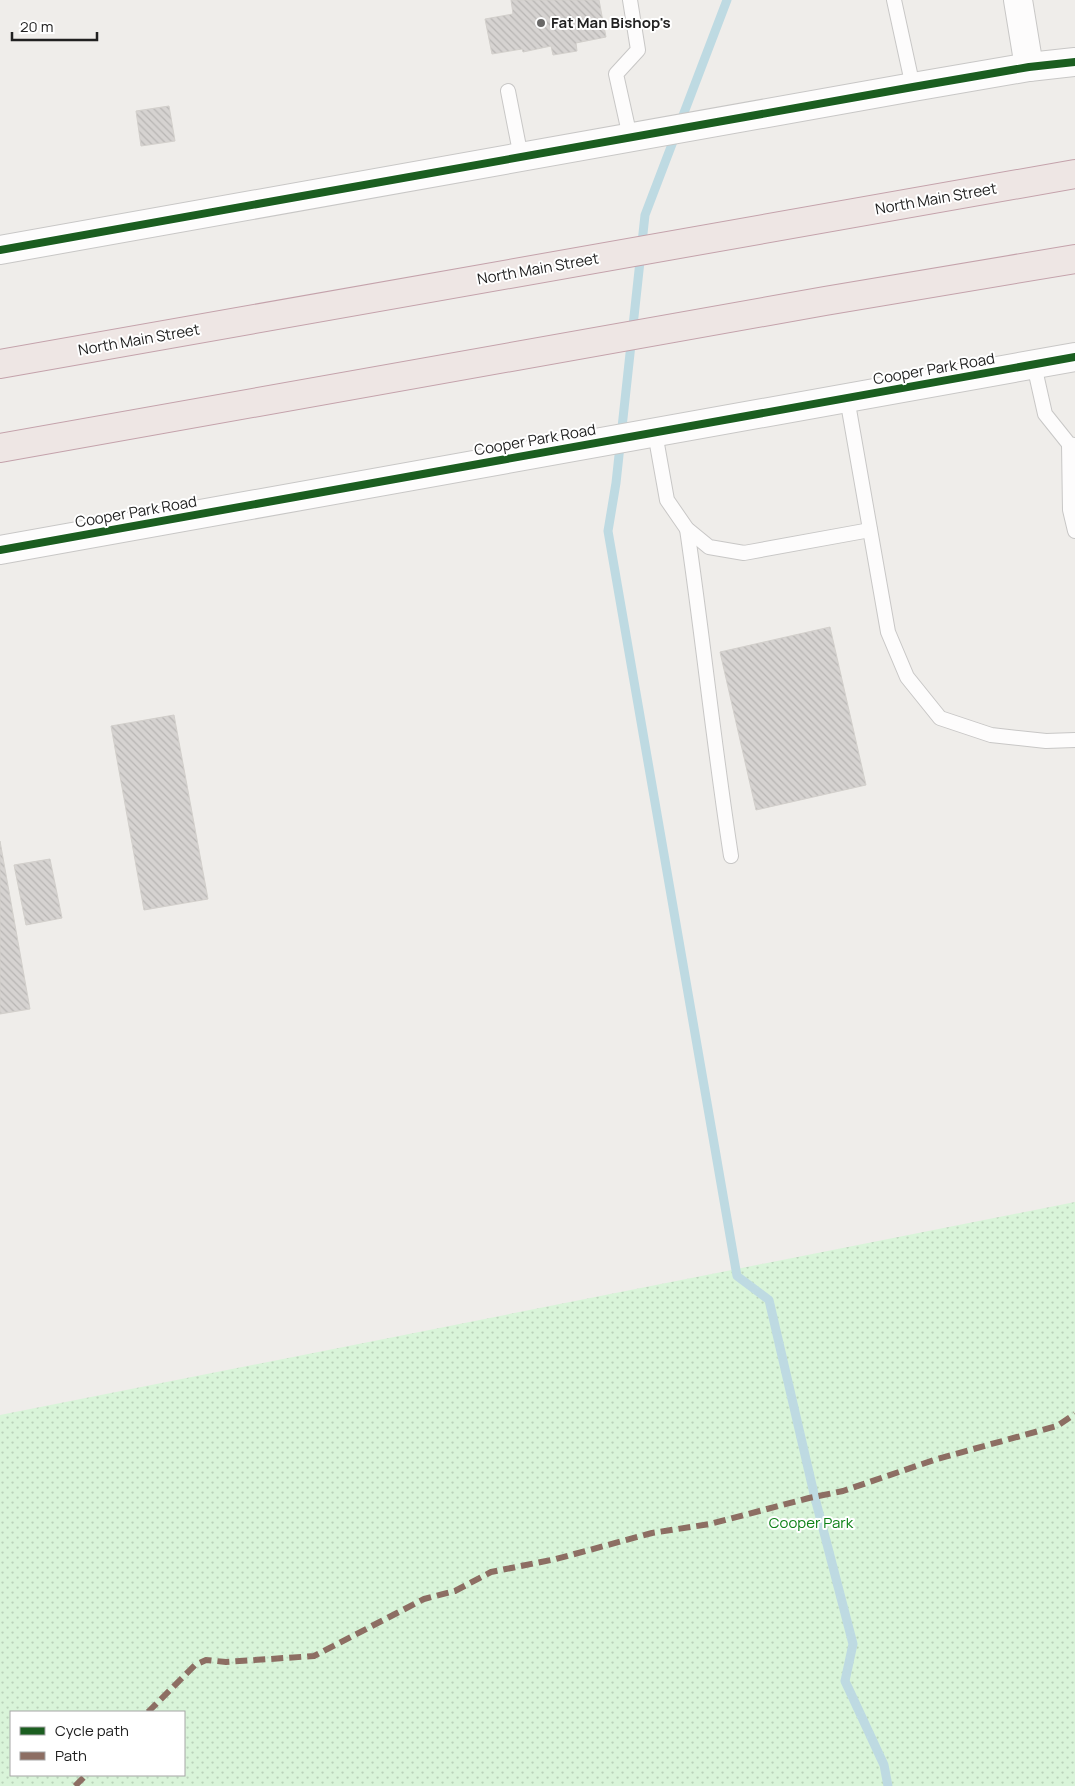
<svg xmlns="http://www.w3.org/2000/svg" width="1075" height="1786" viewBox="0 0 1075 1786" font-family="Manrope,sans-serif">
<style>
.park{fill:url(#park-dots);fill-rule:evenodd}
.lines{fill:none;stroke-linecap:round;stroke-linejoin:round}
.stream{stroke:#bedae2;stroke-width:9}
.building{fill:url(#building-back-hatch);stroke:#d2cfcb}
.service-casing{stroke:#c8c7c6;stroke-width:16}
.minor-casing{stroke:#c8c7c6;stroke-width:30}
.trunk-casing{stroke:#c4a2ab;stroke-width:30}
.service{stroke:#fdfcfc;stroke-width:14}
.minor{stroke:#fdfcfc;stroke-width:28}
.trunk{stroke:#eee6e4;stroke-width:28}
.quiet{stroke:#8d6e63;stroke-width:6;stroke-dasharray:12 6;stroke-linecap:butt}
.cycleway-casing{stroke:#fff;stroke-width:11}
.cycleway{stroke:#1b5e20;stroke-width:8}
.poi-dot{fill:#696867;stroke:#fff;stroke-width:2}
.labels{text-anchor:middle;stroke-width:4;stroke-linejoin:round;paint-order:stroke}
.poi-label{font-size:15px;font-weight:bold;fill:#212121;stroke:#fff;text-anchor:start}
.street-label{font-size:15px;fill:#212121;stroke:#fff}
.park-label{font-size:15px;fill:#0d8117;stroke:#fff}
</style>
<defs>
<pattern id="park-dots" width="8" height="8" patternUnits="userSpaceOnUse" patternTransform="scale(1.25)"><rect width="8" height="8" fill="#d9f4d9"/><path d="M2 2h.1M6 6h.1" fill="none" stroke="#bad1ba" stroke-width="1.8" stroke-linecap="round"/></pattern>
<pattern id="building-back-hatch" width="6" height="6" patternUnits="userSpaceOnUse" patternTransform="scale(1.25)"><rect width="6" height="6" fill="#d6d3d1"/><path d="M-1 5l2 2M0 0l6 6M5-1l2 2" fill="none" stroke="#b7b5b3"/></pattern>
</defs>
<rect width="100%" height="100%" fill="#efedea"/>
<path class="park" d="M 1075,1202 L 1075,1786 L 0,1786 L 0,1415 ZM 11,1712 L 184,1712 L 184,1775 L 11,1775 Z"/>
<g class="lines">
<polyline class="stream" points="727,0 645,215 616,483 608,531 737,1276 769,1300 815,1498 853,1644 845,1681 884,1765 888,1786"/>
</g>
<g class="building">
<polygon points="511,0 599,0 606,37 576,43 577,51 553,55 551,46 523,52 522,49 492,54 485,19 513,14"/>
<polygon points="169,106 175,141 141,146 136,111"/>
<polygon points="830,627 866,785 756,810 720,652"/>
<polygon points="174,715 208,899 144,910 111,726"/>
<polygon points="0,841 30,1009 0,1014"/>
<polygon points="50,859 62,918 26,925 14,865"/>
</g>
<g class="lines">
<g class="service-casing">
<g id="service">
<polyline points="894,0 913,87"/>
<polyline points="508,91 521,157"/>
<polyline points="630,137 616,74 638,50 630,0"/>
<polyline points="1034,365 1045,414 1069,444 1075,445"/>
<polyline points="847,398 888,632 907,677 940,718 991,735 1046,741 1075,740"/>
<polyline points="655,433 667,500 687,529 709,547 744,553 870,530"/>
<polyline points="1069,444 1070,510 1075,531"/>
<path d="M 687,529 C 703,638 714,747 731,856"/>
</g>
</g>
<g class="minor-casing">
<g id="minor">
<polyline points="1018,0 1029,67"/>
<polyline points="0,250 913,87 1029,67 1075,62"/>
<polyline points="0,550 1075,357"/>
</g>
</g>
<g class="trunk-casing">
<g id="trunk">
<polyline points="0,364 1075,174"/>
<polyline points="0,448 825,301 1075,259"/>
</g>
</g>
<use href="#service" class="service"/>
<use href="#minor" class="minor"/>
<use href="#trunk" class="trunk"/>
<g class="quiet">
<polyline points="148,1712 195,1665 206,1660 226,1662 314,1656 424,1599 455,1591 491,1572 556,1559 652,1533 710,1524 809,1498 843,1491 937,1459 1057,1426 1075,1414"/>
<polyline points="75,1786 86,1775"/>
</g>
<g class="cycleway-casing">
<g id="cycleway">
<polyline points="0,250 913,87 1029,67 1075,62"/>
<polyline points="0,550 1075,357"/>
</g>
</g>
<use href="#cycleway" class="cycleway"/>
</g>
<circle class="poi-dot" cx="541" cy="23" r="5"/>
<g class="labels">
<g class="poi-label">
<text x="551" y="28">Fat Man Bishop's</text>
</g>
<g class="street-label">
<text transform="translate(936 199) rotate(-10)" y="5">North Main Street</text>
<text transform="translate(538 269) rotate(-10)" y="5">North Main Street</text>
<text transform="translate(139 340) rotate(-10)" y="5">North Main Street</text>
<text transform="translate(934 369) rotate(-10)" y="5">Cooper Park Road</text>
<text transform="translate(535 440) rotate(-10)" y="5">Cooper Park Road</text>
<text transform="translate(136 512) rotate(-10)" y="5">Cooper Park Road</text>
</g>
<g class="park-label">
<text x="811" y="1528">Cooper Park</text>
</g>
</g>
<rect x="10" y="1711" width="175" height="65" fill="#ffffff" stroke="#a6a6a6"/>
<rect x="20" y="1727" width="25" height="8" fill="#1b5e20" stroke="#a6a6a6"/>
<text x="55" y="1736" font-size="15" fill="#212121">Cycle path</text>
<rect x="20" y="1752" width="25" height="8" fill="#8d6e63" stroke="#a6a6a6"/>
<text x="55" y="1761" font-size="15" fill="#212121">Path</text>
<path d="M12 32v8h85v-8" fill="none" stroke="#212121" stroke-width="2.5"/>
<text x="20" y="32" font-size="15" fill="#212121" stroke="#ffffff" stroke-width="4" paint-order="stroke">20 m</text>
</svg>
